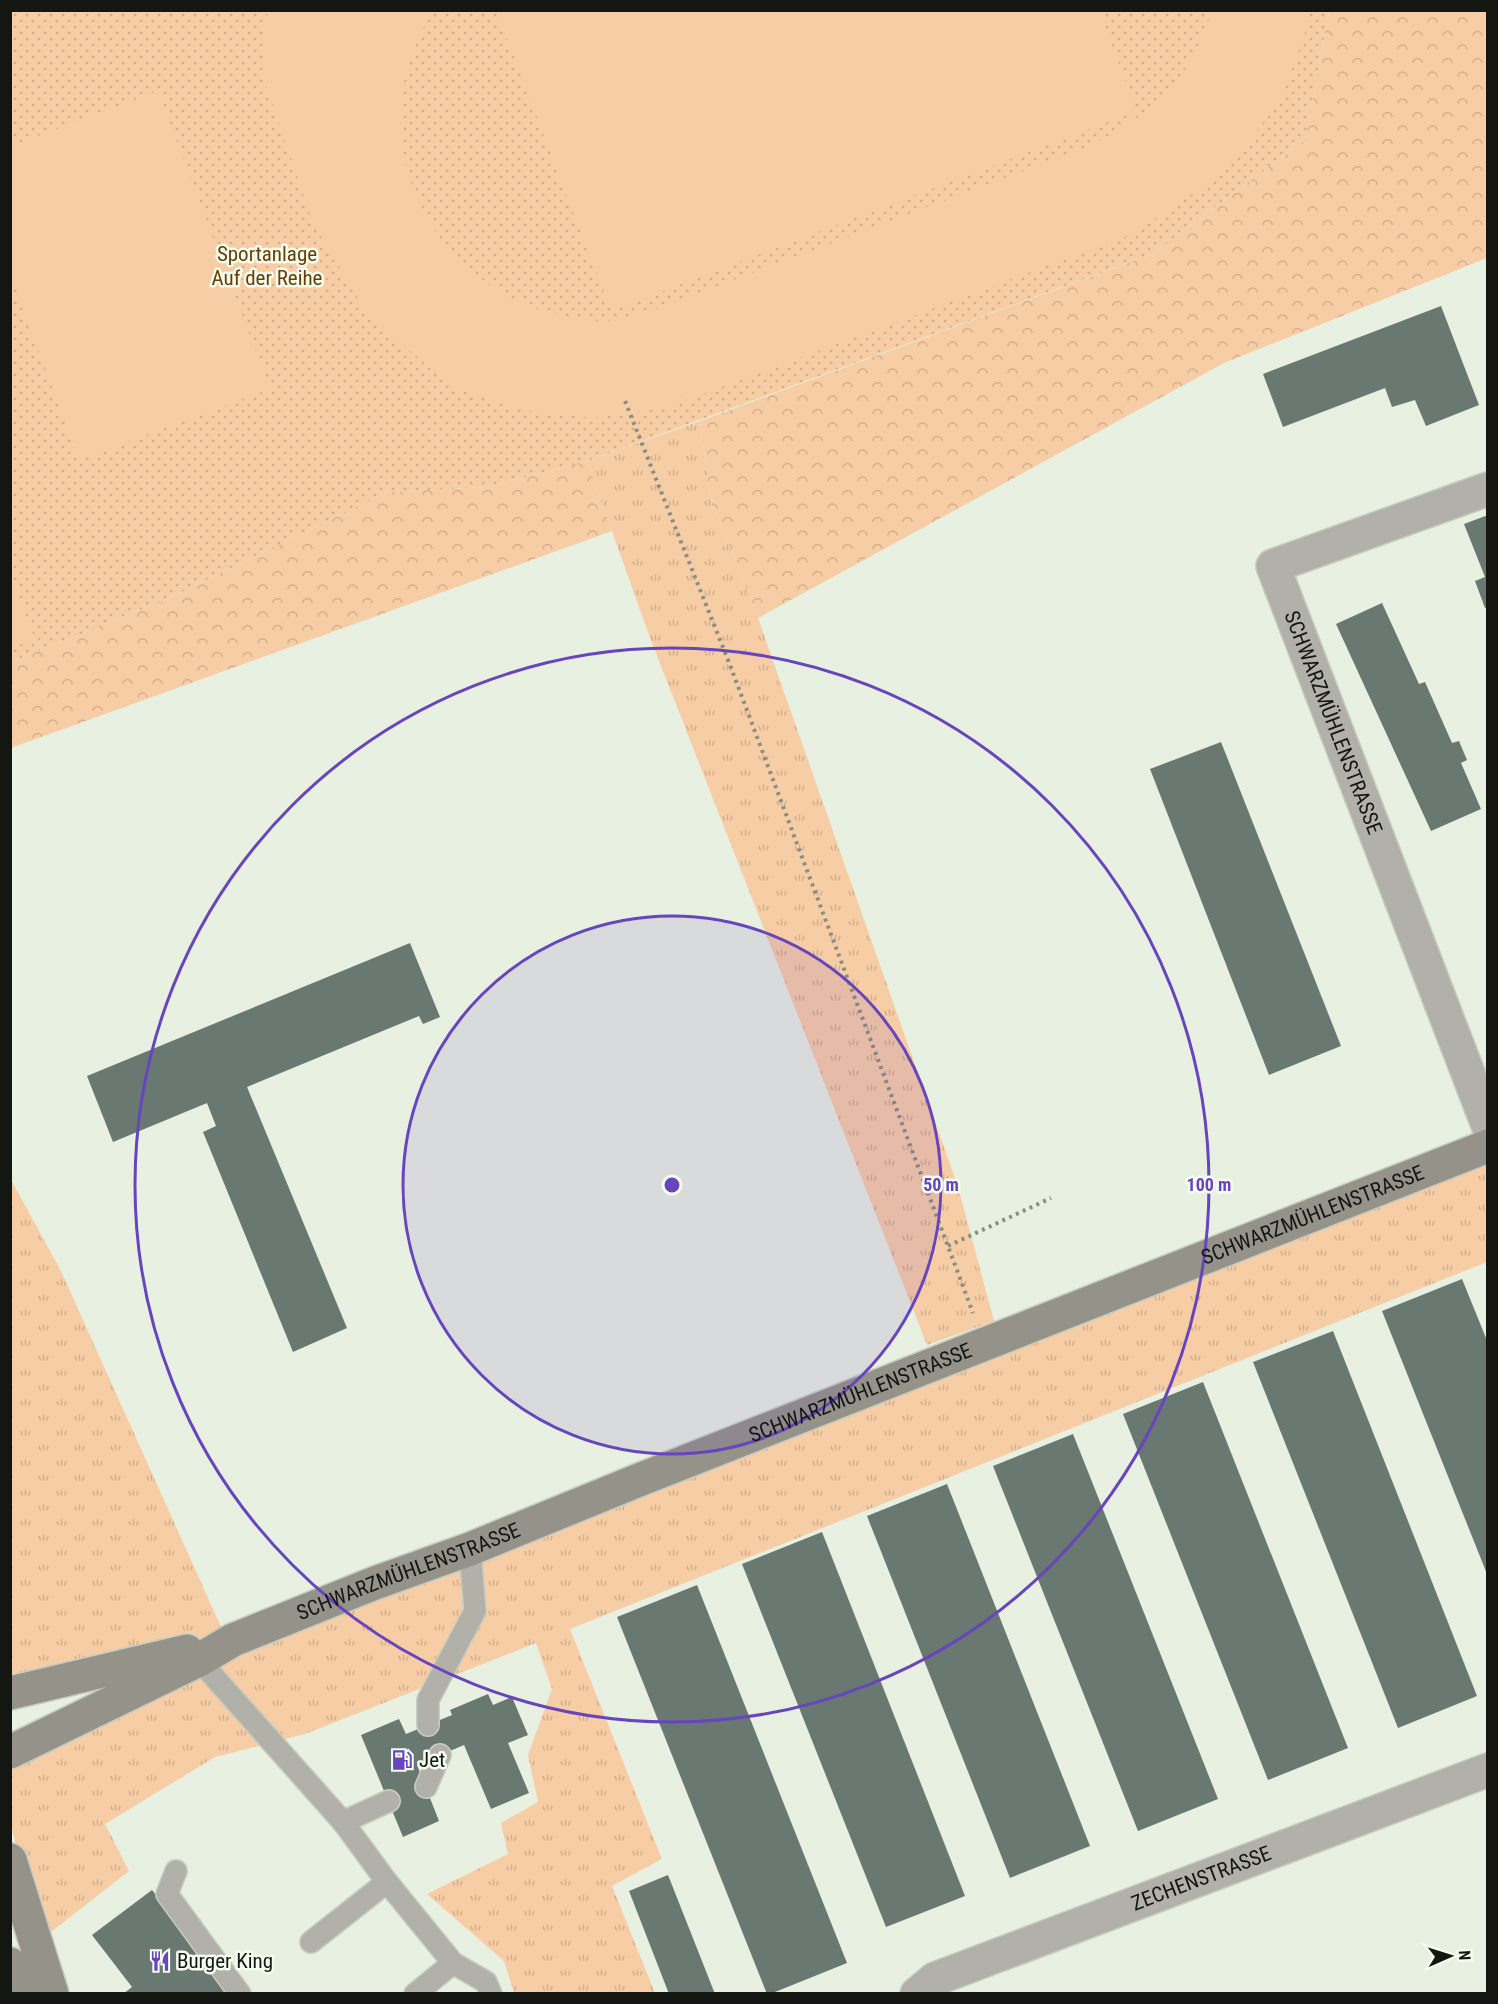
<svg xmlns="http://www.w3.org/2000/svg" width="1498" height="2004" viewBox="0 0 1498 2004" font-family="'Roboto Condensed',sans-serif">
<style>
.grass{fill:url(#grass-tufts)}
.forest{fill:url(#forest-crowns)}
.park{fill:url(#park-dots)}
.garden{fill:#f7cda5}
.building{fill:#697870}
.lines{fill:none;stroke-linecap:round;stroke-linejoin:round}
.lane-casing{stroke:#c6cdc0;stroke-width:24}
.street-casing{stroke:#c6cdc0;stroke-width:36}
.secondary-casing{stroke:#c6cdc0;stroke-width:36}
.path{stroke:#888e84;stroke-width:4;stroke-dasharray:3 4.5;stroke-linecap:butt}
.lane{stroke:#b1b0a9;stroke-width:21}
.street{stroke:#b1b0a9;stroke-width:33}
.secondary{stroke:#949289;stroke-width:33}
.ring{fill:none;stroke:#6745bd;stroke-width:3}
.labels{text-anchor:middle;stroke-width:5;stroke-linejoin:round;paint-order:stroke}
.park-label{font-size:21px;fill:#683e05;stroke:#f5fdef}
.street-label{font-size:21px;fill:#141612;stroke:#f5fdef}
.poi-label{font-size:21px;fill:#141612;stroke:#f5fdef;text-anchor:start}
.centre{fill:#6745bd;stroke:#f5fdef;stroke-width:3}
.ring-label{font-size:18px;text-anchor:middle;font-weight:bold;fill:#6745bd;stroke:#f5fdef;stroke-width:5;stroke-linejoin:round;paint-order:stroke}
</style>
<defs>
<pattern id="grass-tufts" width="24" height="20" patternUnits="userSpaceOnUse" patternTransform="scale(1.5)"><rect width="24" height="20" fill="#f7cda5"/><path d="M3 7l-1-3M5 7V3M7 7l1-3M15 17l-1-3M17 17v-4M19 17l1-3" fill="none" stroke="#d3af8d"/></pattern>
<pattern id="forest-crowns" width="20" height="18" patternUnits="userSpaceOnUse" patternTransform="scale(1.5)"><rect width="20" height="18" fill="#f7cda5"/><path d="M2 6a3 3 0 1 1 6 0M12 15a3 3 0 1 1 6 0" fill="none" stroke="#d3af8d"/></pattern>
<pattern id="park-dots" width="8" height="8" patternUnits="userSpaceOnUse" patternTransform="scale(1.5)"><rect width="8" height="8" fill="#f7cda5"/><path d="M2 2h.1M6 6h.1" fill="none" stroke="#d3af8d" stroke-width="1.8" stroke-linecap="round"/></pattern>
</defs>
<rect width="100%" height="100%" fill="#e8f0e1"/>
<g class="grass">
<polygon points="700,421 710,496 758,618 958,1187 994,1321 927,1345 650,638 587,461"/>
<polygon points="1487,1153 1487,1262 570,1629 662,1859 612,1886 655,1993 514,1993 504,1961 427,1894 508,1854 501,1823 538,1802 528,1755 552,1689 536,1643 305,1734 215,1757 105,1824 129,1871 42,1939 11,1826 10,1760 197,1669"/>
<polygon points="10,1178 61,1271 226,1638 10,1689"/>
</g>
<g class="forest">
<polygon points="1329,11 1487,11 1487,258 1224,363 758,618 710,496 700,421 1152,254 1305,140"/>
<polygon points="587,461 612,531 11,748 11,662 163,601 387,492 487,487"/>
</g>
<polygon class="park" points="11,11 1329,11 1305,140 1152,254 587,461 487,487 387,492 163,601 11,662"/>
<g class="garden">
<path d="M 268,11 L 433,11 C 348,146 439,309 596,321 C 616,322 640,313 659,308 L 1092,145 C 1149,116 1196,75 1211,11 L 1307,11 L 1305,33 L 1280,103 L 1216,178 L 1133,234 L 665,408 L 593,418 L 527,411 L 451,386 L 368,315 L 313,223 L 265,83 L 263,33 Z"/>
<polygon points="496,11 1099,11 1137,111 611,311"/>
<polygon points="158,91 270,389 79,460 11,276 11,146"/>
<polygon points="10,573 35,639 11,648 10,648"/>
</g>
<g class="building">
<polygon points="1441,306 1479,405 1426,426 1415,400 1392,407 1385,388 1283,427 1263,374"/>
<polygon points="1488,515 1488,607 1485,608 1475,581 1485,577 1464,524"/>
<polygon points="1382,603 1419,684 1425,682 1452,743 1459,741 1467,760 1461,763 1481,809 1431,831 1336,624"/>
<polygon points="1221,742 1341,1046 1269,1075 1150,769"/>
<polygon points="410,943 440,1017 423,1024 419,1016 247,1087 347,1328 293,1352 203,1132 216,1126 207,1103 113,1142 87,1076"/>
<polygon points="1462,1279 1488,1343 1487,1574 1382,1311"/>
<polygon points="1333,1331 1477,1696 1398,1728 1253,1362"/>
<polygon points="1203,1382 1348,1748 1268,1780 1123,1414"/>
<polygon points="1073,1434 1218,1799 1138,1831 993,1466"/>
<polygon points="947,1484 1090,1846 1010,1878 867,1516"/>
<polygon points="822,1532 965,1896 886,1927 742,1564"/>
<polygon points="697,1585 847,1963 770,1994 767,1994 617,1617"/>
<polygon points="488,1694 493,1705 512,1697 528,1735 508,1743 529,1793 491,1809 464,1745 417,1765 439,1821 403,1837 361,1735 399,1719 406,1734 452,1715 450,1710"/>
<polygon points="668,1875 715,1994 669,1994 629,1891"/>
<polygon points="152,1890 234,1994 123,1994 132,1987 92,1935"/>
</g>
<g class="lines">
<g class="lane-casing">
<g id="lane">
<polyline points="199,1660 343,1822 387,1882 453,1963 486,1982 491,1994"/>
<polyline points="428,1725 428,1700 475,1611 470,1549"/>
<polyline points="426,1787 440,1755"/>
<polyline points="343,1822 389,1801"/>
<polyline points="176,1871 167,1894 240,1994"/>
<polyline points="311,1942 387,1882"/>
<polyline points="415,1994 453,1963"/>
</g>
</g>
<g class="street-casing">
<g id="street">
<path id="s1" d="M 1488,489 L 1273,566 L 1488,1125"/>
<path id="s2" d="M 917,1994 L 935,1979 L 1488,1770"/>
</g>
</g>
<g class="secondary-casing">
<g id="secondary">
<polyline points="10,1693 187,1651"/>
<path id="s3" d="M 10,1752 L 199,1660 L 233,1640 L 375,1583 L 470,1549 L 639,1480 L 1488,1146"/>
<polyline points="10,1860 52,1994"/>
<polyline points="10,1964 26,1994"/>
</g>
</g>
<g class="path">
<polyline points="625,401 730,665 973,1313"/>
<polyline points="948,1246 1051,1198"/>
</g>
<use href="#lane" class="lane"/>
<use href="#street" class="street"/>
<use href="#secondary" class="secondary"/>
</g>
<circle cx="672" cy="1185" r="269" fill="#6745bd" fill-opacity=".12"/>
<g class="ring">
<circle cx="672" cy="1185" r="269"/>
<circle cx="672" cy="1185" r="537"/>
</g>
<defs>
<g id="fuel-bare" transform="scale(1.62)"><path d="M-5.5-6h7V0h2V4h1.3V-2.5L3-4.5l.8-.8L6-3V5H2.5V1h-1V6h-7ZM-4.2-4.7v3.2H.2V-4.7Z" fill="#6745bd" stroke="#f5fdef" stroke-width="2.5" paint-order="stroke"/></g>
<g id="restaurant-bare" transform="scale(1.62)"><path d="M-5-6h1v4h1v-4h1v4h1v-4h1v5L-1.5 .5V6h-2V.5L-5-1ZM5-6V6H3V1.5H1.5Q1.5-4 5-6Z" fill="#6745bd" stroke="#f5fdef" stroke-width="2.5" paint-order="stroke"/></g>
</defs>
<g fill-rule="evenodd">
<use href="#fuel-bare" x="402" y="1760"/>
<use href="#restaurant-bare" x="160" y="1961"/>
</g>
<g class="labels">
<g class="park-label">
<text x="267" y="261">Sportanlage<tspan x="267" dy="24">Auf der Reihe</tspan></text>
</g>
<g class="street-label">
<text dy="7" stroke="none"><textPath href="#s1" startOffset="396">SCHWARZMÜHLENSTRASSE</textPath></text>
<text dy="7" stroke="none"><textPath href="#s3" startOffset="1410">SCHWARZMÜHLENSTRASSE</textPath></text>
<text dy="7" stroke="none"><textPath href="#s3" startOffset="924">SCHWARZMÜHLENSTRASSE</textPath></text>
<text dy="7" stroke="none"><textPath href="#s3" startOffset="438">SCHWARZMÜHLENSTRASSE</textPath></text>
<text dy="7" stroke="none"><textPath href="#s2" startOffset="308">ZECHENSTRASSE</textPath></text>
</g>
<g class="poi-label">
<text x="419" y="1767">Jet</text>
<text x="177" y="1968">Burger King</text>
</g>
</g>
<circle cx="672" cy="1185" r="9" class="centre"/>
<g class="ring-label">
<text x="941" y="1191">50 m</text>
<text x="1209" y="1191">100 m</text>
</g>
<rect width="1498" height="2004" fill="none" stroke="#141612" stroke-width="24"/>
<g transform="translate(1450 1956) rotate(87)" stroke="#f5fdef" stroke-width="4.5" paint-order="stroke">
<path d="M0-4.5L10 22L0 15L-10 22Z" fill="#141612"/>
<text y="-9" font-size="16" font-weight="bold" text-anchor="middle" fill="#141612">N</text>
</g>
</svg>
